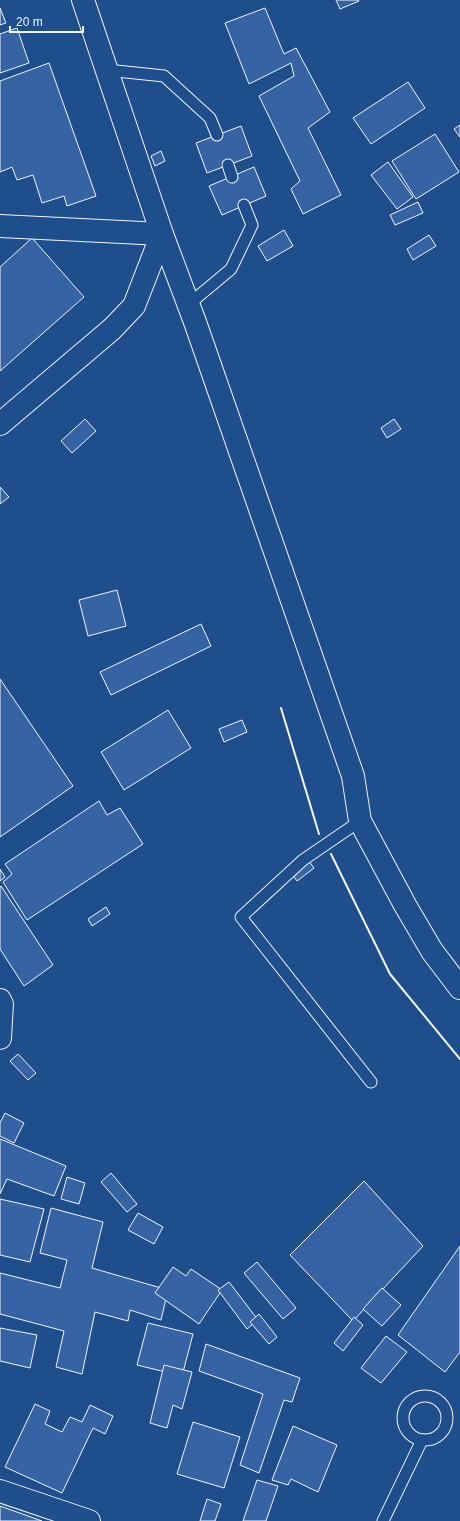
<svg xmlns="http://www.w3.org/2000/svg" width="460" height="1521" viewBox="0 0 460 1521" font-family="Arial,sans-serif">
<style>
.building{fill:#3563a3;stroke:#f2f6ff}
.lines{fill:none;stroke-linecap:round;stroke-linejoin:round}
.lane-casing{stroke:#f2f6ff;stroke-width:13}
.street-casing{stroke:#f2f6ff;stroke-width:24}
.secondary-casing{stroke:#f2f6ff;stroke-width:24}
.lane{stroke:#1f4e8c;stroke-width:11}
.street{stroke:#1f4e8c;stroke-width:22}
.secondary{stroke:#1f4e8c;stroke-width:22}
.wall{stroke:#f2f6ff;stroke-width:2}
</style>
<rect width="100%" height="100%" fill="#1f4e8c"/>
<g class="building">
<polygon points="336,0 358,0 359,1 340,9"/>
<polygon points="0,8 6,23 0,25"/>
<polygon points="265,8 284,54 296,48 330,112 308,128 341,195 303,214 291,189 300,181 259,96 294,76 291,63 249,84 225,23"/>
<polygon points="17,28 29,63 0,73 0,34"/>
<polygon points="49,63 96,196 67,206 64,196 42,203 33,175 17,180 12,167 0,172 0,81"/>
<polygon points="408,82 425,108 371,144 353,118"/>
<polygon points="460,125 460,137 454,129"/>
<polygon points="241,126 252,156 207,173 196,143"/>
<polygon points="435,134 459,172 416,199 392,161"/>
<polygon points="161,151 165,161 155,166 151,156"/>
<polygon points="388,162 413,197 397,209 371,175"/>
<polygon points="254,167 266,196 222,215 209,186"/>
<polygon points="418,202 423,213 395,225 390,215"/>
<polygon points="284,230 293,246 267,261 258,246"/>
<polygon points="429,235 436,246 413,260 407,249"/>
<polygon points="32,238 84,297 0,371 0,267"/>
<polygon points="85,419 96,431 72,453 61,441"/>
<polygon points="394,419 401,429 387,438 381,428"/>
<polygon points="0,487 9,497 0,504"/>
<polygon points="117,590 126,626 88,636 79,600"/>
<polygon points="201,624 211,646 111,695 100,672"/>
<polygon points="0,679 73,786 0,837"/>
<polygon points="168,710 191,748 124,790 101,752"/>
<polygon points="242,720 247,732 224,742 219,729"/>
<polygon points="99,801 107,815 120,808 143,844 27,920 3,882 12,874 5,864"/>
<polygon points="305,856 314,868 297,881 288,869"/>
<polygon points="0,869 5,877 0,881"/>
<polygon points="1,886 53,965 24,986 0,949 0,887"/>
<polygon points="106,907 110,914 92,926 88,919"/>
<polygon points="18,1054 36,1073 28,1080 10,1061"/>
<polygon points="5,1113 24,1123 14,1143 0,1136 0,1123"/>
<polygon points="0,1139 66,1166 54,1196 7,1179 0,1194"/>
<polygon points="111,1173 137,1204 127,1212 101,1182"/>
<polygon points="67,1177 85,1183 79,1204 61,1199"/>
<polygon points="364,1181 423,1246 353,1321 290,1255"/>
<polygon points="0,1199 44,1209 30,1262 0,1255"/>
<polygon points="51,1208 103,1222 92,1268 168,1290 161,1320 130,1310 128,1321 95,1312 82,1374 56,1367 64,1331 0,1314 0,1273 60,1288 67,1260 40,1253"/>
<polygon points="138,1213 163,1227 154,1244 128,1230"/>
<polygon points="460,1246 460,1352 445,1372 398,1335"/>
<polygon points="257,1262 296,1308 283,1319 244,1273"/>
<polygon points="173,1267 186,1276 191,1269 222,1290 199,1324 155,1293"/>
<polygon points="229,1282 258,1320 247,1329 218,1290"/>
<polygon points="382,1288 401,1305 382,1326 363,1309"/>
<polygon points="259,1314 277,1337 269,1344 250,1322"/>
<polygon points="354,1317 363,1325 343,1351 334,1343"/>
<polygon points="148,1323 193,1334 182,1376 137,1365"/>
<polygon points="0,1328 37,1335 30,1368 0,1361"/>
<polygon points="386,1336 407,1352 381,1383 361,1368"/>
<polygon points="206,1344 300,1378 292,1402 284,1400 259,1473 240,1465 263,1394 199,1371"/>
<polygon points="164,1365 192,1372 182,1409 173,1405 167,1428 150,1423"/>
<polygon points="35,1404 50,1411 45,1424 62,1432 70,1417 82,1422 90,1405 113,1416 105,1434 93,1428 62,1493 5,1467"/>
<polygon points="193,1422 240,1437 224,1488 177,1474"/>
<polygon points="293,1426 337,1445 318,1492 291,1479 288,1485 272,1480"/>
<polygon points="257,1480 278,1486 266,1521 243,1521"/>
<polygon points="207,1499 221,1504 215,1521 200,1521"/>
<polygon points="0,1506 42,1521 0,1521"/>
</g>
<g class="lines">
<g class="lane-casing">
<g id="lane">
<polyline points="107,70 164,76 210,118 217,135"/>
<polyline points="228,165 232,177"/>
<polyline points="189,304 231,269 252,225 244,205"/>
<polyline points="360,821 303,860 241,917 371,1082"/>
<circle cx="425" cy="1418" r="22"/>
<polyline points="383,1521 422,1440"/>
</g>
</g>
<g class="street-casing">
<g id="street">
<polyline points="0,226 162,234 134,306 112,329 0,424"/>
<polyline points="0,1000 2,1004 0,1038"/>
<polyline points="0,1491 89,1521"/>
</g>
</g>
<g class="secondary-casing">
<polyline id="secondary" points="83,0 162,234 195,322 353,776 360,821 405,905 432,951 460,988"/>
</g>
<use href="#lane" class="lane"/>
<use href="#street" class="street"/>
<use href="#secondary" class="secondary"/>
<g class="wall">
<polyline points="281,708 319,834"/>
<polyline points="331,854 390,974 460,1059"/>
</g>
</g>
<path d="M10 26v6h73v-6" fill="none" stroke="#f2f6ff" stroke-width="2"/>
<text x="16" y="26" font-size="12" fill="#f2f6ff" stroke="#1f4e8c" stroke-width="3" paint-order="stroke">20 m</text>
</svg>
